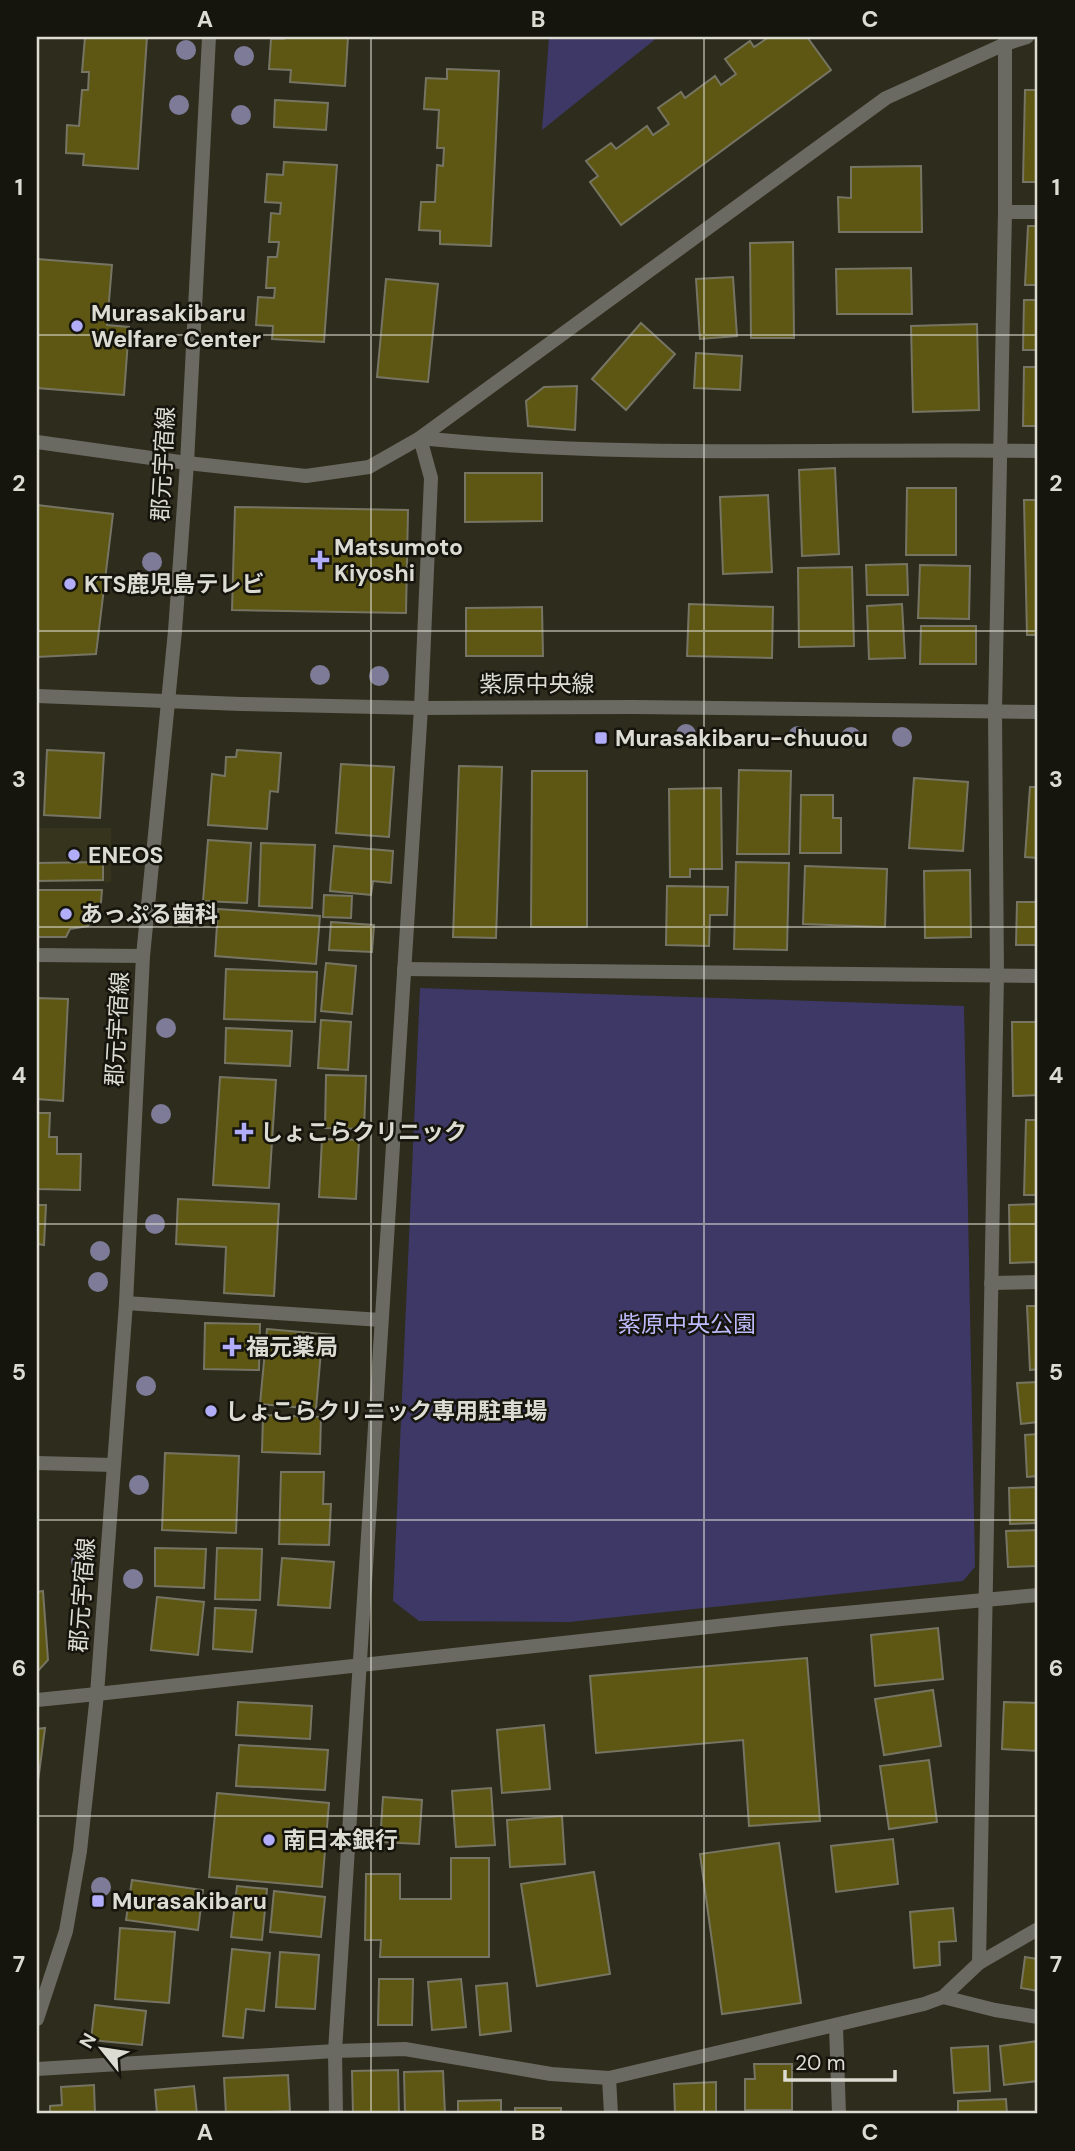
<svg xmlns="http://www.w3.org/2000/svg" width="1075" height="2151" viewBox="0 0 1075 2151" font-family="'DM Sans','Noto Sans JP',sans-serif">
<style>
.built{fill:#36341d}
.green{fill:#3d3866}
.building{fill:#5e5713;stroke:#767462;stroke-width:2}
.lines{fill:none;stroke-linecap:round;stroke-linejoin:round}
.minor{stroke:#6b6a62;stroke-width:14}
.tertiary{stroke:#6b6a62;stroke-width:14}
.tree{fill:#7d7b98}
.grid{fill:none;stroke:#dcdcd2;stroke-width:2;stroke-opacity:0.55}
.poi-dot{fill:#b2adf9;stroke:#15140d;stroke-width:2.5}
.labels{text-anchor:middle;stroke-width:5;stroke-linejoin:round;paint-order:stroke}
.poi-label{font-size:23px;font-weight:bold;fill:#dcdcd2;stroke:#15140d;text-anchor:start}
.street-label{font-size:23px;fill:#dcdcd2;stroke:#15140d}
.park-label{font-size:23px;fill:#bebbfd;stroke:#15140d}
.neatline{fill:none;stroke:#dcdcd2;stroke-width:2.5}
.grid-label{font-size:23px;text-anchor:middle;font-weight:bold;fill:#dcdcd2}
</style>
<rect width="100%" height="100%" fill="#2e2c1c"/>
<rect class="built" x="37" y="828" width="74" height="54"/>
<g class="green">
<polygon points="549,37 658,37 542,130"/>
<polygon points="420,988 964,1006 975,1567 963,1581 569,1622 419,1621 393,1601"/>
</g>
<g class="building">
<polygon points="85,37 147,37 138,169 83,165 84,154 66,153 67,125 79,126 82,90 88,90 89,72 82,72"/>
<polygon points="284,37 348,37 345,86 290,82 291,70 269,69 271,39 284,39"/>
<polygon points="769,37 807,37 831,70 621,225 590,182 598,176 586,161 611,143 616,149 647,126 653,135 669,124 658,108 681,92 685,98 715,76 721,85 736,74 725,59 750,41 754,47"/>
<polygon points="447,69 499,71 491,246 440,244 440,231 419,230 421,202 435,202 437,165 443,166 444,148 437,148 439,110 424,109 426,78 447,79"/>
<polygon points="1025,90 1038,90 1038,182 1023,182"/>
<polygon points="275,100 328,103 326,130 274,127"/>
<polygon points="284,162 337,165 324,342 272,339 273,326 256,325 258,297 274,298 275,288 266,288 268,257 277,257 279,242 269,242 271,213 280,214 281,203 265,202 267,174 283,175"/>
<polygon points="921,166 922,232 839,232 838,197 851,198 851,167"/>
<polygon points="1028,226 1038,226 1038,285 1025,285"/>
<polygon points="793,242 794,338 751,338 750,243"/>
<polygon points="37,259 112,265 107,325 129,327 124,395 37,388"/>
<polygon points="911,268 912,314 837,314 836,269"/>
<polygon points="733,277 737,336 700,339 696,279"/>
<polygon points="386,279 438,284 428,382 377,377"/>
<polygon points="1024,300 1038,300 1038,350 1023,350"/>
<polygon points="641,323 675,354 626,410 592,379"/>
<polygon points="977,324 979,410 913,412 911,326"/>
<polygon points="696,353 742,356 740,390 694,388"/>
<polygon points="1024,367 1038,367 1038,426 1023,426"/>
<polygon points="577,386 575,430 528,426 526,401 544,387"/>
<polygon points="835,468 839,554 802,556 799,470"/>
<polygon points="465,473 542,473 542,521 465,522"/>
<polygon points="907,488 956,488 956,555 906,555"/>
<polygon points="768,495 772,572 723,574 720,497"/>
<polygon points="1024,500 1038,500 1038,635 1027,635"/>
<polygon points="37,505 113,514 96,654 37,657"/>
<polygon points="235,507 408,510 406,613 232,610"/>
<polygon points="907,564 908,595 867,595 866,565"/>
<polygon points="920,565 970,566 969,619 918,618"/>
<polygon points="852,567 854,646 799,647 798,568"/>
<polygon points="689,604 773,607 772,658 687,656"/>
<polygon points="902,604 905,658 869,659 867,606"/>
<polygon points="542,607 543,656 466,656 466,608"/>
<polygon points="921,626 976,626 976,664 920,664"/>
<polygon points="47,750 104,753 100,818 44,815"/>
<polygon points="237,750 281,753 278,792 270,791 267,829 208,825 212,774 225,776 226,757 236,757"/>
<polygon points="341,764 394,767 389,837 336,833"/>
<polygon points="459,766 502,767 496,938 453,937"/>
<polygon points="739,770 791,771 789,854 737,854"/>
<polygon points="532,771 587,771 587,927 531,927"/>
<polygon points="914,778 968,782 963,851 909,848"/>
<polygon points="1030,787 1038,787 1038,858 1025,857"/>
<polygon points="721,788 722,869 690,869 690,877 670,877 669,789"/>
<polygon points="801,795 833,795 833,818 841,818 841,853 800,853"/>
<polygon points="208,840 251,843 247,903 203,901"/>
<polygon points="261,843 315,845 312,908 259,906"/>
<polygon points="334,846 393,851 391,883 373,881 371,895 330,891"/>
<polygon points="103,862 103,880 37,881 37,863"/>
<polygon points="736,862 789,863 787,950 734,949"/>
<polygon points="805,866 887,869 885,927 803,924"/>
<polygon points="970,870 971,937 925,938 924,871"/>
<polygon points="667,886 728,887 727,915 710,915 709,946 666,945"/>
<polygon points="37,890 102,890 101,902 88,926 70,929 66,937 37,937"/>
<polygon points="324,895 352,896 351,918 323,917"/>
<polygon points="1017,902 1038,902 1038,945 1016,945"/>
<polygon points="218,909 320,916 316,964 215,956"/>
<polygon points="331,922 374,925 372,952 329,950"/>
<polygon points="326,963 356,966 352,1014 321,1011"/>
<polygon points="226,969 317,972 315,1022 224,1019"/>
<polygon points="37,998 68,999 63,1101 37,1099"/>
<polygon points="321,1020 351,1022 348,1070 318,1068"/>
<polygon points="1012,1022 1038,1022 1038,1095 1013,1096"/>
<polygon points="226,1028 292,1031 290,1066 225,1063"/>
<polygon points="326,1075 366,1076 364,1129 325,1128"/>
<polygon points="220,1077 276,1080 269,1188 213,1185"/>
<polygon points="37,1113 50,1113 49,1137 57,1137 57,1154 81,1154 80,1190 37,1189"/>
<polygon points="1026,1120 1038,1120 1038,1195 1024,1195"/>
<polygon points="322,1139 359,1140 356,1199 319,1197"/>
<polygon points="178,1199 279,1204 274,1296 224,1293 226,1247 176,1244"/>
<polygon points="1038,1204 1038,1262 1010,1263 1009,1205"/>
<polygon points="37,1205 46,1205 44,1245 37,1244"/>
<polygon points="1027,1306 1038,1306 1038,1369 1030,1370"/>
<polygon points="205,1323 260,1324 259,1370 204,1369"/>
<polygon points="267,1329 333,1335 332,1352 321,1351 316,1409 260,1404"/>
<polygon points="1038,1382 1038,1422 1021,1424 1017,1383"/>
<polygon points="263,1415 321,1417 320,1454 262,1452"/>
<polygon points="1038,1434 1038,1476 1027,1477 1025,1435"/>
<polygon points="165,1453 239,1456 236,1533 162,1530"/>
<polygon points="281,1472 324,1472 323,1504 331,1504 329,1545 279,1544"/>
<polygon points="1038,1487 1038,1523 1010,1524 1009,1488"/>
<polygon points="1038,1530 1038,1566 1008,1567 1006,1531"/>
<polygon points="155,1548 206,1549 204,1588 155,1586"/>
<polygon points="217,1548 262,1549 260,1600 215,1599"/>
<polygon points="282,1558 334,1562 330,1608 278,1605"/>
<polygon points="43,1591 48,1660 37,1672 37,1592"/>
<polygon points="157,1597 204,1602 198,1655 151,1650"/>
<polygon points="215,1608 256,1610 252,1652 213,1649"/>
<polygon points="938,1628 943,1679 875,1686 871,1635"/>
<polygon points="807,1658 820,1821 749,1826 743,1740 596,1753 590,1676"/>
<polygon points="933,1690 941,1746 884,1755 875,1699"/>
<polygon points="238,1702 312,1706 310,1739 236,1735"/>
<polygon points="1004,1702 1038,1703 1038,1751 1002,1749"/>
<polygon points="544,1725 550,1789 502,1793 497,1730"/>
<polygon points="45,1728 37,1789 37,1729"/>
<polygon points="239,1745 328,1750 325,1790 236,1786"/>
<polygon points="929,1760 937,1822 889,1829 880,1766"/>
<polygon points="491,1788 495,1845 456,1847 452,1791"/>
<polygon points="217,1793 329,1803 322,1887 209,1877"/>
<polygon points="383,1797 422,1800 419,1844 380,1842"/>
<polygon points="562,1816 565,1864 510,1867 507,1820"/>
<polygon points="893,1839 898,1884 836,1892 831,1846"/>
<polygon points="779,1843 801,2003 722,2014 700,1854"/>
<polygon points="451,1858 489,1858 489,1957 380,1957 381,1940 365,1940 366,1874 400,1874 400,1899 451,1899"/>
<polygon points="594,1872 610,1974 537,1986 521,1884"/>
<polygon points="132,1880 203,1890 198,1930 126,1920"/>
<polygon points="237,1886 267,1889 262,1940 231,1937"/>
<polygon points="274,1891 325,1897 321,1937 270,1932"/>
<polygon points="953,1908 956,1941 939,1942 940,1965 914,1968 910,1912"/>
<polygon points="120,1928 175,1932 169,2003 115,1999"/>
<polygon points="232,1949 270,1953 264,2011 246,2009 243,2038 223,2036"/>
<polygon points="280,1952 319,1955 315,2009 276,2007"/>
<polygon points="1025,1957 1038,1959 1038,1991 1021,1988"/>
<polygon points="379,1979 413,1979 412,2025 378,2025"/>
<polygon points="461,1979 466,2027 432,2030 428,1982"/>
<polygon points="507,1983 511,2031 480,2035 476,1986"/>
<polygon points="95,2005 146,2011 142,2045 91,2040"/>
<polygon points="1038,2041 1038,2081 1004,2085 1000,2046"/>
<polygon points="988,2046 990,2091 954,2093 951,2048"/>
<polygon points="754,2064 792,2064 792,2110 745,2110 745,2079 755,2079"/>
<polygon points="398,2070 399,2114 353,2114 352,2071"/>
<polygon points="443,2071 445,2114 405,2114 404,2072"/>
<polygon points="288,2075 290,2111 226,2114 224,2078"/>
<polygon points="716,2082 716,2114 675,2114 674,2084"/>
<polygon points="94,2085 95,2114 50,2114 50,2106 62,2105 61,2087"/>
<polygon points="194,2086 197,2114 157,2114 155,2090"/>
<polygon points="1006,2099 1007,2114 958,2114 958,2101"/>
<polygon points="501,2100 501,2114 458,2114 458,2101"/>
<rect x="515" y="2108" width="46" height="6"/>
</g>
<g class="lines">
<g class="minor">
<polyline points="1005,37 1005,212 1038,212"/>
<polyline points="37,442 187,463"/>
<polyline points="37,955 143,956"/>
<polyline points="404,969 1038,976"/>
<polyline points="991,1283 1038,1282"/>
<polyline points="126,1303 381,1320"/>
<polyline points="37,1463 113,1465"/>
<polyline points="37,1700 97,1694"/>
<polyline points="979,1963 997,975 995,711 1005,212"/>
<polyline points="943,1997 995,2010 1038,2017"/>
<polyline points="836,2026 839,2114"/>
<polyline points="37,2069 335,2051 405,2049 551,2074 609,2078 924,2004 943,1997 979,1963 1038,1929"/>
<polyline points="609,2078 611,2114"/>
<path d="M 336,2114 L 335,2051 L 421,708 L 431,478 L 420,438 C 625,459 832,448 1038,451"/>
</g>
<g class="tertiary">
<polyline points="187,463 306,476 369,467 420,438 886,98 1005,44 1027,37"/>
<polyline points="37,696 241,704 421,708 633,707 1038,712"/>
<polyline points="97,1694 781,1619 1038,1595"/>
<polyline points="37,2019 66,1931 80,1851 97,1694 126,1303 143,956 175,631 187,463 209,37"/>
</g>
</g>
<g class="tree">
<circle cx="186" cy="50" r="10"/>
<circle cx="244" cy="56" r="10"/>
<circle cx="179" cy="105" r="10"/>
<circle cx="241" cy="115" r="10"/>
<circle cx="152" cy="562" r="10"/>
<circle cx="320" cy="675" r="10"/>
<circle cx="379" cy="676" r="10"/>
<circle cx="686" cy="734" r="10"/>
<circle cx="798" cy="736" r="10"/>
<circle cx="851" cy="737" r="10"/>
<circle cx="902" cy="737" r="10"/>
<circle cx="166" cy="1028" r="10"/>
<circle cx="161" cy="1114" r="10"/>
<circle cx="155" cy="1224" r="10"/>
<circle cx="100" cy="1251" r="10"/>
<circle cx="98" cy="1282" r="10"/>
<circle cx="146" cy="1386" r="10"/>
<circle cx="139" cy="1485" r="10"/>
<circle cx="81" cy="1561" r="10"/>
<circle cx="133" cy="1579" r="10"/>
<circle cx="101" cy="1887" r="10"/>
</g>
<path class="grid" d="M 371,37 L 371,2114M 704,37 L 704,2114M 37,335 L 1038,335M 37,631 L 1038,631M 37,927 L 1038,927M 37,1224 L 1038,1224M 37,1520 L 1038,1520M 37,1816 L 1038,1816"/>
<g class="poi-dot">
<circle cx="77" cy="326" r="7"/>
<path d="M316.5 549.5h7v7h7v7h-7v7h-7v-7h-7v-7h7z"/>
<circle cx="70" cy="584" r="7"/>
<rect x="594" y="731" width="14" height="14" rx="3.5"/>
<circle cx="74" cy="855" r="7"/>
<circle cx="66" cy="914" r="7"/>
<path d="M240.5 1121.5h7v7h7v7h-7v7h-7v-7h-7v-7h7z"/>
<path d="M228.5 1336.5h7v7h7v7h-7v7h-7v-7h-7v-7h7z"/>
<circle cx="211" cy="1411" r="7"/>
<circle cx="269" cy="1840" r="7"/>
<rect x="91" y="1894" width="14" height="14" rx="3.5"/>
</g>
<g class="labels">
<g class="poi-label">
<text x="91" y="321">Murasakibaru<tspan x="91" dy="26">Welfare Center</tspan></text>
<text x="334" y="555">Matsumoto<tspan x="334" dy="26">Kiyoshi</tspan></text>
<text x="84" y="592">KTS鹿児島テレビ</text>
<text x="615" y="746">Murasakibaru-chuuou</text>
<text x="88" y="863">ENEOS</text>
<text x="80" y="922">あっぷる歯科</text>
<text x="260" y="1140">しょこらクリニック</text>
<text x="246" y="1355">福元薬局</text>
<text x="225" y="1419">しょこらクリニック専用駐車場</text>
<text x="283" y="1848">南日本銀行</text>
<text x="112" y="1909">Murasakibaru</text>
</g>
<g class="street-label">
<text transform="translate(163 464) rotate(-87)" y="8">郡元宇宿線</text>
<text x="537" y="692">紫原中央線</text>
<text transform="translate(117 1029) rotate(-87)" y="8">郡元宇宿線</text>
<text transform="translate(82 1595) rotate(-86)" y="8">郡元宇宿線</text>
</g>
<g class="park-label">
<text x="687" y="1332">紫原中央公園</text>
</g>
</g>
<rect width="1075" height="2151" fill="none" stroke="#15140d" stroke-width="77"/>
<g transform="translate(102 2049) rotate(300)" stroke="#15140d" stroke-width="5" paint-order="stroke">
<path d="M0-5L12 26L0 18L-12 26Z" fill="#dcdcd2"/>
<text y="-10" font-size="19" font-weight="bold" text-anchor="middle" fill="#dcdcd2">N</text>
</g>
<path d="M785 2070v10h110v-10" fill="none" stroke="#dcdcd2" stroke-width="3.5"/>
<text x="795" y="2070" font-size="21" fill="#dcdcd2" stroke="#15140d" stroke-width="5" paint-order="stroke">20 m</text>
<rect x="38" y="38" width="998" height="2074" class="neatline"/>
<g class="grid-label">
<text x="205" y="27">A</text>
<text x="538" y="27">B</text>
<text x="870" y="27">C</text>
<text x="19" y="195">1</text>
<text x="1056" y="195">1</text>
<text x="19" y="491">2</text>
<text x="1056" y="491">2</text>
<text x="19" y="787">3</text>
<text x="1056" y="787">3</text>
<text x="19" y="1083">4</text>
<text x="1056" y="1083">4</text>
<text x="19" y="1380">5</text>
<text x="1056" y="1380">5</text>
<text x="19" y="1676">6</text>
<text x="1056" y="1676">6</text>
<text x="19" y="1972">7</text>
<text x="1056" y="1972">7</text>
<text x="205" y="2140">A</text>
<text x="538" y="2140">B</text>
<text x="870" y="2140">C</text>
</g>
</svg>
